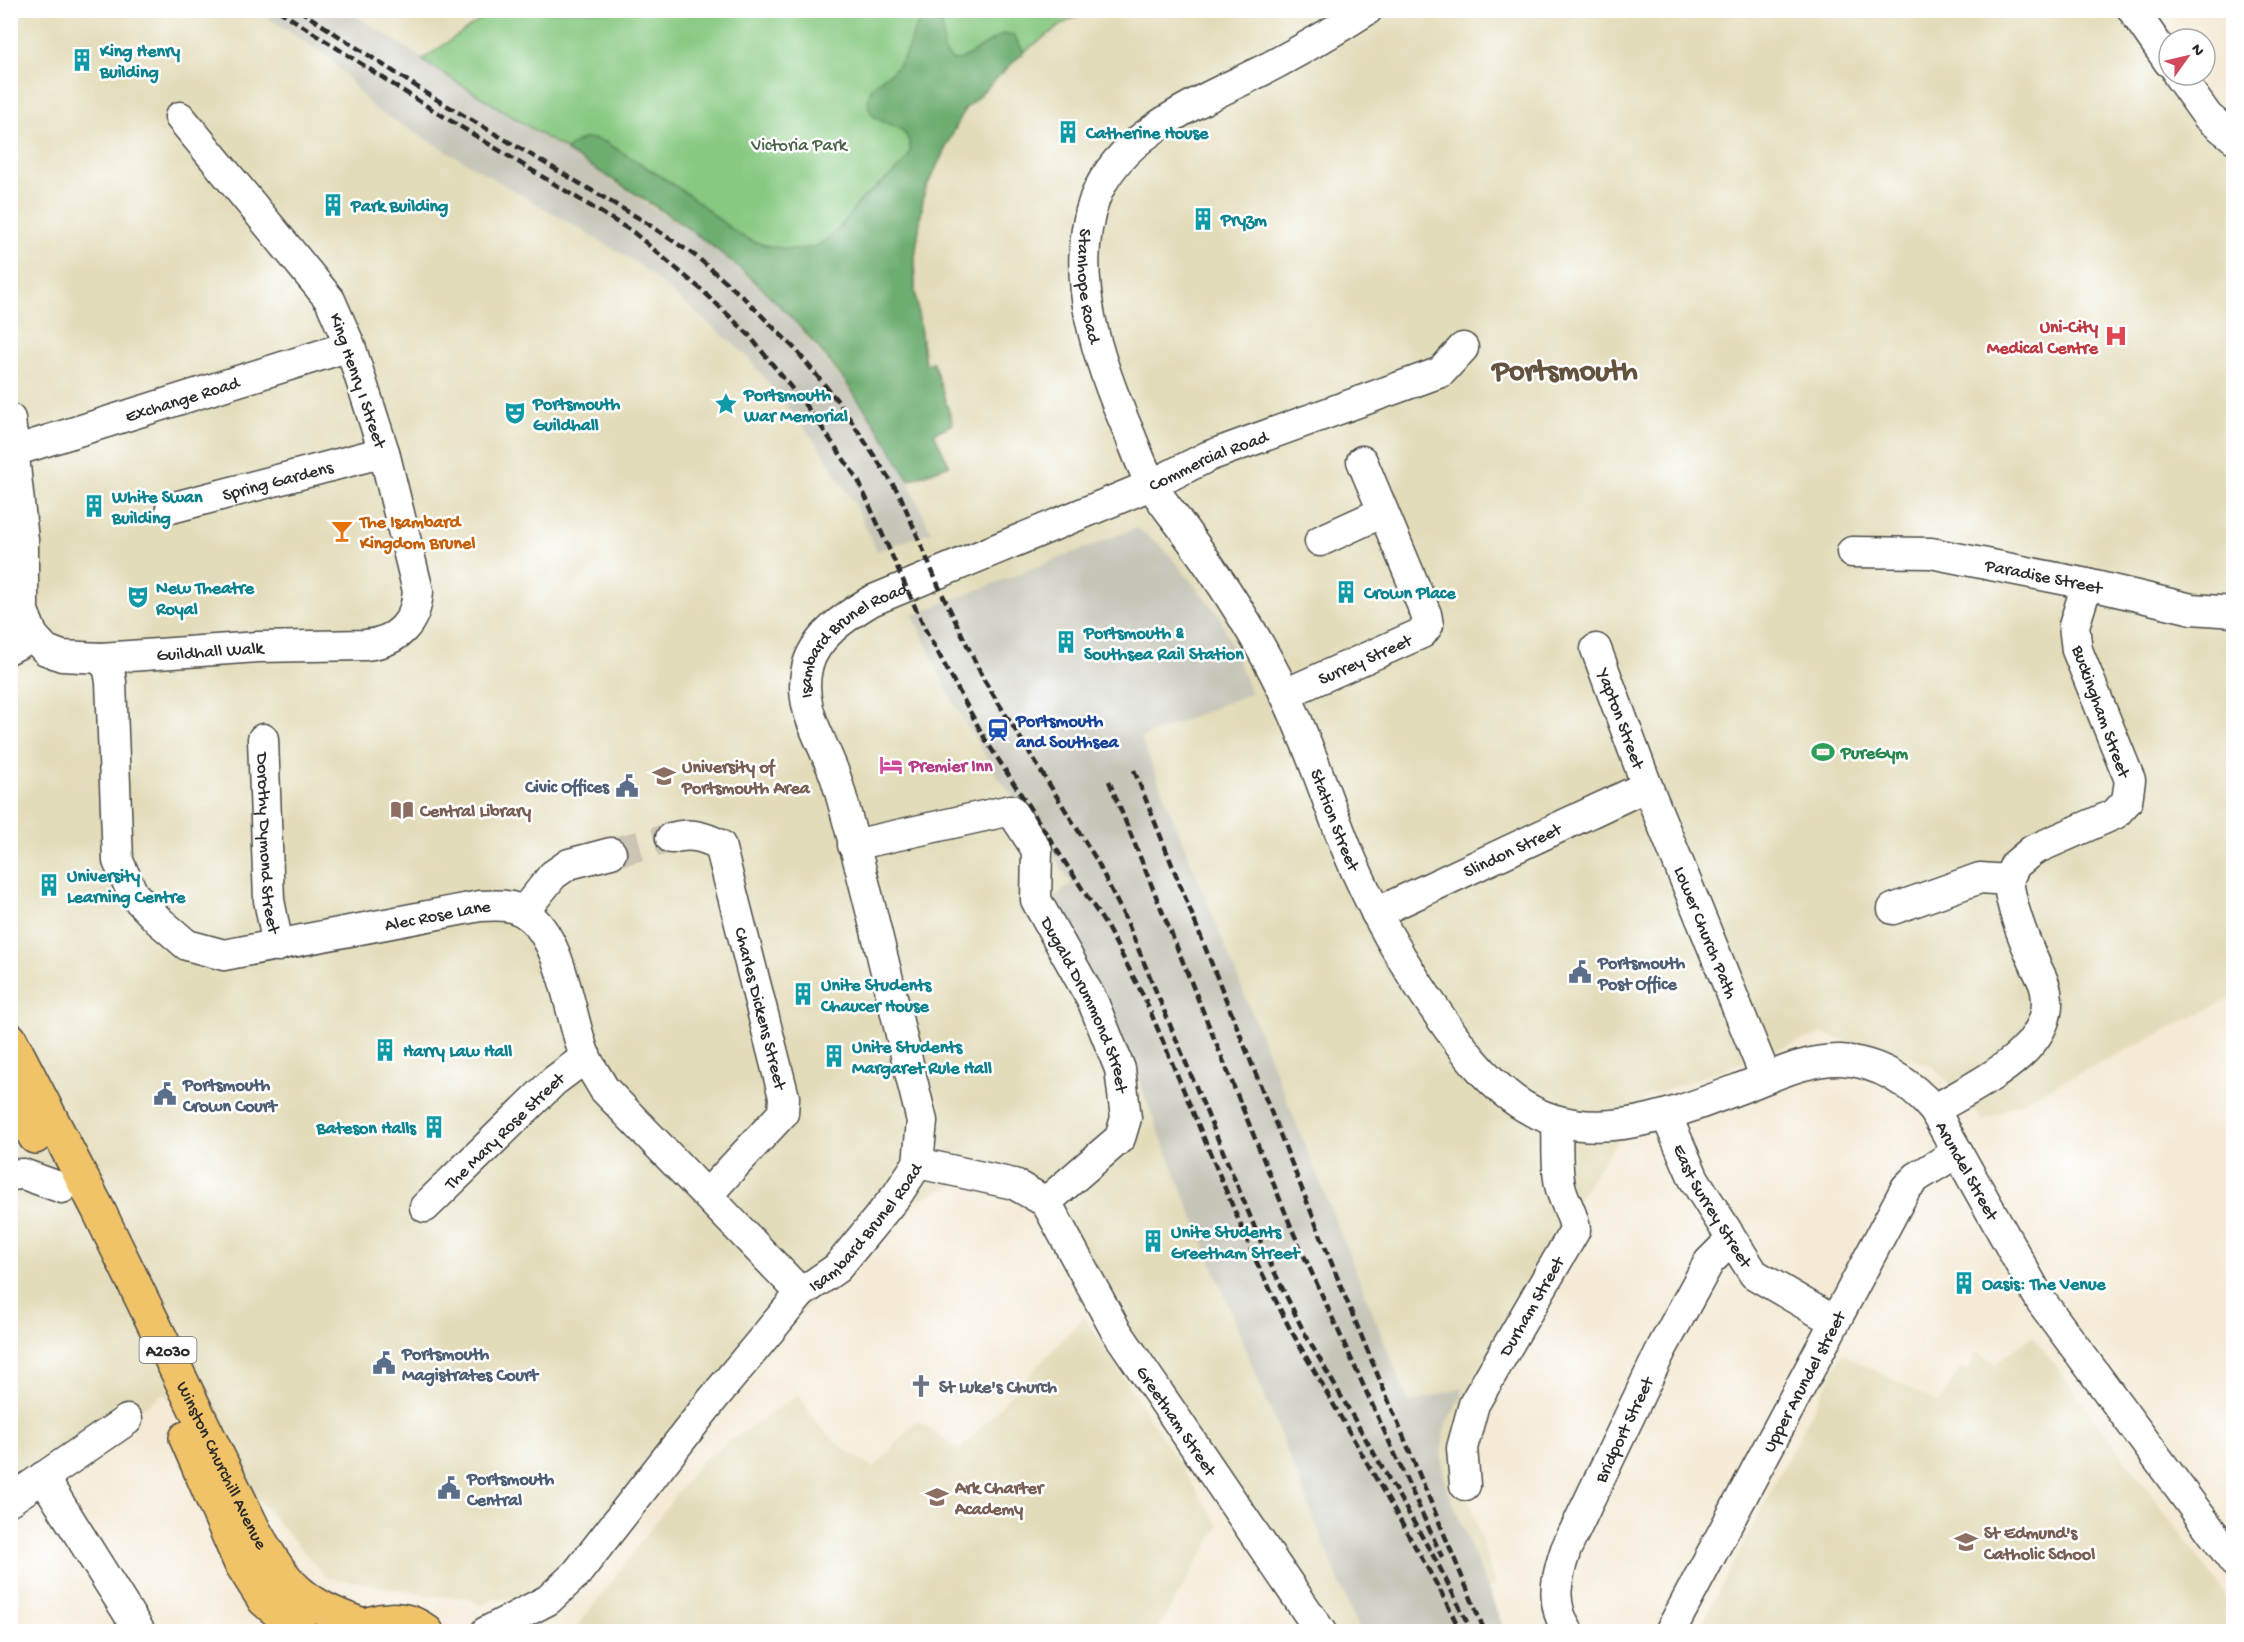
<svg xmlns="http://www.w3.org/2000/svg" width="2244" height="1642" viewBox="0 0 2244 1642" font-family="'Gochi Hand',sans-serif">
<style>
.built{fill:#e3dcba}
.industrial{fill:#c6c5b8}
.green{fill:#87c981;stroke:#597a56;stroke-width:1.5}
.forest{fill:#6dad6f;stroke:#4c6c4d;stroke-width:1.5}
.lines{fill:none;stroke-linecap:round;stroke-linejoin:round}
.minor-tunnel{stroke:#ccc4b4;stroke-width:30;stroke-dasharray:30 15;stroke-linecap:butt}
.minor-casing{stroke:#494845;stroke-width:33}
.major-casing{stroke:#494845;stroke-width:36}
.minor{stroke:#fff;stroke-width:30}
.major{stroke:#f1c369;stroke-width:33}
.rail{stroke:#2b2b2b;stroke-width:4.5;stroke-dasharray:9 4.5;stroke-linecap:butt}
.labels{text-anchor:middle;stroke-width:5;stroke-linejoin:round;paint-order:stroke}
.shield{fill:#fff;stroke:#6b6b6b;stroke-width:1.5}
.shield-label{font-size:16px;font-weight:bold;fill:#2b2b2b}
.culture-label{font-size:18px;font-weight:bold;fill:#0d838f;stroke:#fff;text-anchor:start}
.park-label{font-size:18px;fill:#4b6249;stroke:#fff}
.street-label{font-size:18px;fill:#2b2b2b;stroke:#fff}
.health-label{font-size:18px;font-weight:bold;fill:#be3a42;stroke:#fff;text-anchor:end}
.food-label{font-size:18px;font-weight:bold;fill:#c56008;stroke:#fff;text-anchor:start}
.transit-label{font-size:18px;font-weight:bold;fill:#164399;stroke:#fff;text-anchor:start}
.leisure-label{font-size:18px;font-weight:bold;fill:#27864d;stroke:#fff;text-anchor:start}
.hotel-label{font-size:18px;font-weight:bold;fill:#b23c85;stroke:#fff;text-anchor:start}
.education-label{font-size:18px;font-weight:bold;fill:#785e54;stroke:#fff;text-anchor:start}
.service-label{font-size:18px;font-weight:bold;fill:#4e5e75;stroke:#fff;text-anchor:start}
.worship-label{font-size:18px;font-weight:bold;fill:#5b616d;stroke:#fff;text-anchor:start}
.town-label{font-size:30px;font-weight:bold;fill:#63523d;stroke:#fff}
</style>
<rect width="100%" height="100%" fill="#fff"/>
<filter id="ink" filterUnits="userSpaceOnUse"><feTurbulence type="fractalNoise" baseFrequency=".0167" numOctaves="2"/><feDisplacementMap in="SourceGraphic" scale="12" xChannelSelector="R" yChannelSelector="G"/><feConvolveMatrix kernelMatrix="1 2 1 2 8 2 1 2 1" color-interpolation-filters="sRGB"/></filter>
<filter id="wash" filterUnits="userSpaceOnUse"><feTurbulence type="fractalNoise" baseFrequency=".008" numOctaves="4" result="noise"/><feDisplacementMap in="SourceGraphic" scale="24" xChannelSelector="R" yChannelSelector="G"/><feGaussianBlur stdDeviation="1.35" result="paint"/><feColorMatrix in="noise" values="0 0 0 0 0 0 0 0 0 0 0 0 0 0 0 0 0 1.4 0 .05"/><feComposite in="paint" operator="in"/></filter>
<g filter="url(#wash)">
<rect width="100%" height="100%" fill="#f4ead6"/>
<g class="built">
<polygon points="11,11 2125,11 2233,152 2233,997 1983,1121 1933,1066 1821,1034 1646,1097 1572,1208 1474,1404 1465,1485 1495,1585 1427,1631 1321,1631 1046,1202 975,1175 885,1215 577,1573 511,1599 492,1599 481,1607 469,1598 433,1596 326,1577 164,1393 11,1500"/>
<polygon points="1084,1316 1219,1526 1157,1631 574,1631 702,1460 799,1394 815,1421 840,1446 874,1468 917,1420 960,1450"/>
<polygon points="2033,1336 2233,1604 2233,1631 1698,1631 1842,1354 1939,1403 1960,1368 1967,1370 1977,1352 1995,1363"/>
</g>
<g class="industrial">
<polygon points="258,11 349,11 715,248 784,310 858,400 898,459 931,532 877,551 854,503 820,448 745,354 636,262 373,108 330,58"/>
<polygon points="1137,528 1161,545 1219,615 1251,693 1141,738 1409,1403 1463,1388 1462,1396 1446,1425 1441,1454 1445,1483 1504,1629 1507,1631 1359,1631 1120,1035 1049,901 1072,884 1025,812 995,773 949,695 913,615"/>
</g>
<path class="green" d="M 493,11 L 1088,11 L 1064,23 L 1024,52 L 969,101 L 924,192 L 915,257 L 915,291 L 925,364 L 940,428 L 934,433 L 949,465 L 909,480 C 869,406 814,333 750,277 C 703,235 648,202 595,168 C 537,132 479,96 422,60 Z"/>
<path class="forest" d="M 932,14 L 942,21 L 944,51 L 953,61 L 962,59 L 1003,34 L 1014,36 L 1024,52 L 964,110 L 924,192 L 915,257 L 915,291 L 925,364 L 933,362 L 953,424 L 934,433 L 949,465 L 909,480 C 861,393 794,309 715,248 C 668,212 616,182 566,151 C 579,137 588,136 605,142 C 635,160 665,178 693,198 C 711,211 728,230 748,239 C 768,248 804,255 823,242 C 841,231 849,213 863,198 C 874,187 909,165 910,151 C 912,114 862,133 869,96 C 871,83 888,76 897,67 C 909,54 911,33 921,18 Z"/>
</g>
<g filter="url(#ink)">
<g class="lines">
<polyline class="minor-tunnel" points="611,853 671,838"/>
<g class="minor-casing">
<g id="minor">
<path id="s1" d="M 1367,10 C 1336,30 1305,48 1273,65 C 1212,97 1121,129 1095,198 C 1067,275 1099,364 1130,435 C 1137,452 1143,470 1152,485 C 1162,503 1177,519 1189,537 C 1224,585 1258,638 1284,692 C 1309,743 1326,799 1348,852 C 1372,910 1404,966 1441,1018 C 1462,1048 1483,1077 1513,1099 C 1587,1154 1678,1112 1754,1083 C 1782,1072 1811,1059 1841,1060 C 1879,1062 1911,1083 1934,1110 L 2041,1301 L 2234,1562"/>
<polyline points="2133,10 2169,62"/>
<polyline points="2178,75 2208,117 2234,138"/>
<path id="s2" d="M 10,419 L 23,540 L 23,611 L 33,636 L 46,650 L 62,656 L 101,658 L 258,647 L 365,645 C 398,642 416,623 418,591 L 384,452 L 350,346 L 330,300 L 180,117"/>
<path id="s3" d="M 14,451 L 350,346"/>
<path id="s4" d="M 171,508 L 384,452"/>
<polyline points="1320,541 1383,512"/>
<path id="s5" d="M 1852,552 L 1931,553 L 2087,584 L 2192,609 L 2234,612"/>
<polyline points="10,648 33,636"/>
<path id="s6" d="M 1596,649 L 1647,786 L 1766,1078"/>
<path id="s7" d="M 101,658 L 109,670 L 111,682 L 118,861 L 133,894 L 159,921 L 187,945 L 224,955 L 480,906 C 495,905 512,904 525,913 C 563,937 569,1016 585,1056 C 590,1067 598,1078 604,1089 L 801,1293"/>
<path id="s8" d="M 1285,694 L 1422,633 L 1428,625 L 1426,614 L 1362,461"/>
<path id="s9" d="M 263,739 L 269,900 L 278,946"/>
<path id="s10" d="M 671,838 C 690,833 703,836 720,845 L 784,1097 L 783,1113 L 708,1194"/>
<path id="s11" d="M 853,845 L 1011,810 L 1037,850 L 1036,900 L 1093,1002 L 1120,1069 L 1126,1118 L 1120,1138 L 1046,1202"/>
<polyline points="2008,880 2015,865 2033,850 2115,814 2127,801 2130,780 2077,650 2074,626 2087,584"/>
<polyline points="1893,909 1980,878 2008,880"/>
<polyline points="524,911 553,875 569,864 611,853"/>
<path id="s12" d="M 1376,913 L 1647,786"/>
<path d="M 1934,1110 C 1975,1085 2057,1050 2046,992 C 2045,982 2038,972 2034,962 C 2022,935 2012,910 2008,880"/>
<path id="s13" d="M 1667,1117 L 1694,1179 L 1754,1274 L 1834,1321"/>
<polyline points="918,1163 1014,1184 1046,1202"/>
<polyline points="10,1175 23,1174 62,1188"/>
<path id="s14" d="M 1046,1202 L 1115,1329 L 1321,1632"/>
<path id="s15" d="M 425,1207 L 554,1081 L 586,1057"/>
<polyline points="43,1477 140,1632"/>
<path id="s16" d="M 1465,1485 L 1462,1448 L 1474,1404 L 1575,1230 C 1574,1214 1563,1201 1560,1185 C 1556,1166 1558,1143 1557,1123"/>
<polyline points="10,1500 127,1420"/>
<path id="s17" d="M 486,1632 L 548,1600 L 577,1573 L 712,1400 L 801,1293 L 837,1268 L 897,1195 L 918,1163 L 922,1121 C 894,1009 870,896 838,785 C 827,745 797,712 807,668 C 814,637 846,616 871,601 L 1151,485 L 1209,456 L 1441,372 L 1463,348"/>
<path id="s18" d="M 1568,1632 C 1550,1603 1556,1579 1566,1549 L 1662,1348 L 1709,1262 L 1730,1241"/>
<path id="s19" d="M 1670,1632 L 1906,1188 L 1917,1177 L 1958,1152"/>
</g>
</g>
<g class="major-casing">
<g id="major">
<path id="s20" d="M 10,1039 L 98,1209 L 255,1532 C 288,1588 301,1603 363,1625"/>
<polyline points="10,1090 35,1137"/>
<polyline points="186,1438 240,1562 264,1600 301,1632"/>
<path d="M 353,1632 C 375,1617 405,1614 427,1632"/>
</g>
</g>
<use href="#minor" class="minor"/>
<use href="#major" class="major"/>
<g class="rail">
<polyline points="278,10 425,105 633,232 703,291 748,334 814,416 858,480 925,629 985,739 1107,927 1145,999 1255,1259 1289,1327 1440,1590 1461,1632"/>
<polyline points="299,10 434,98 642,220 697,257 743,297 796,350 840,404 900,495 938,585 984,680 1096,859 1127,922 1268,1259 1304,1332 1439,1566 1472,1632"/>
<polyline points="1134,770 1346,1299 1485,1632"/>
<polyline points="1109,781 1294,1234 1442,1557"/>
</g>
</g>
</g>
<defs>
<g id="building-bare" transform="scale(1.8)"><path d="M-4-6H4V6H1V3H-1V6H-4ZM-2.5-4.3h1.7v1.8h-1.7ZM.8-4.3h1.7v1.8H.8ZM-2.5-1h1.7V.8h-1.7ZM.8-1h1.7V.8H.8Z" fill="#0f9aa8" stroke="#fff" stroke-width="2.5" paint-order="stroke"/></g>
<g id="hospital-bare" transform="scale(1.8)"><path d="M-5-5h3v3.5h4V-5h3V5h-3V1.5h-4V5h-3Z" fill="#e0444e" stroke="#fff" stroke-width="2.5" paint-order="stroke"/></g>
<g id="sight-bare" transform="scale(1.8)"><path d="M0-6L1.8-2.2L6-1.7L2.9 1.2L3.7 5.4L0 3.3L-3.7 5.4L-2.9 1.2L-6-1.7L-1.8-2.2Z" fill="#0f9aa8" stroke="#fff" stroke-width="2.5" paint-order="stroke"/></g>
<g id="theatre-bare" transform="scale(1.8)"><path d="M-5-5.5Q0-4 5-5.5V0Q5 5 0 6Q-5 5-5 0ZM-3.3-2.5H-1v1.5H-3.3ZM1-2.5H3.3v1.5H1ZM-2.8 1Q0 5.5 2.8 1Z" fill="#0f9aa8" stroke="#fff" stroke-width="2.5" paint-order="stroke"/></g>
<g id="bar-bare" transform="scale(1.8)"><path d="M-6-5H6L.8 .8V4.5H3.5V6h-7V4.5H-.8V.8Z" fill="#e8710a" stroke="#fff" stroke-width="2.5" paint-order="stroke"/></g>
<g id="station-bare" transform="scale(1.8)"><path d="M-3-6H3Q5-6 5-4V2Q5 4 3 4L4.5 6H3L1.5 4h-3L-3 6H-4.5L-3 4Q-5 4-5 2V-4Q-5-6-3-6ZM-3.5-4v3h7v-3ZM-3.5 1v1.5H-2V1ZM2 1v1.5H3.5V1Z" fill="#1a4fb4" stroke="#fff" stroke-width="2.5" paint-order="stroke"/></g>
<g id="stadium-bare" transform="scale(1.8)"><path d="M0-5a6.5 5 0 1 0 0 10a6.5 5 0 1 0 0-10ZM-3.5-1.8h7v3.6h-7Z" fill="#2e9e5b" stroke="#fff" stroke-width="2.5" paint-order="stroke"/></g>
<g id="hotel-bare" transform="scale(1.8)"><path d="M-6-4.5h1.5V1H6V5H4.5V3h-9V5H-6ZM-4 0a1.8 1.8 0 1 1 3.6 0ZM.5 0V-2.5h3Q6-2.5 6 0Z" fill="#d1479c" stroke="#fff" stroke-width="2.5" paint-order="stroke"/></g>
<g id="university-bare" transform="scale(1.8)"><path d="M0-5L7-2L0 1L-7-2ZM-4 1L0 2.5L4 1V4Q0 6-4 4Z" fill="#8d6e63" stroke="#fff" stroke-width="2.5" paint-order="stroke"/></g>
<g id="civic-bare" transform="scale(1.8)"><path d="M-.6-6.5H3V-4.5H.6V-3L4-1V1h2V6H-6V1h2V-1L-.6-3ZM-1.2 2.5V6h2.4V2.5Z" fill="#5c6f8a" stroke="#fff" stroke-width="2.5" paint-order="stroke"/></g>
<g id="library-bare" transform="scale(1.8)"><path d="M-6-4Q-3-5.5-.7-3.5V5Q-3 3-6 4ZM6-4Q3-5.5 .7-3.5V5Q3 3 6 4Z" fill="#8d6e63" stroke="#fff" stroke-width="2.5" paint-order="stroke"/></g>
<g id="church-bare" transform="scale(1.8)"><path d="M-1.2-6h2.4v3.5h3.3v2.4h-3.3V6h-2.4V-.1h-3.3v-2.4h3.3Z" fill="#6b7280" stroke="#fff" stroke-width="2.5" paint-order="stroke"/></g>
<g id="school-bare" transform="scale(1.8)"><path d="M0-5L7-2L0 1L-7-2ZM-4 1L0 2.5L4 1V4Q0 6-4 4Z" fill="#8d6e63" stroke="#fff" stroke-width="2.5" paint-order="stroke"/></g>
</defs>
<g fill-rule="evenodd">
<use href="#building-bare" x="82" y="60"/>
<use href="#building-bare" x="1068" y="132"/>
<use href="#building-bare" x="333" y="205"/>
<use href="#building-bare" x="1203" y="219"/>
<use href="#hospital-bare" x="2116" y="336"/>
<use href="#sight-bare" x="726" y="404"/>
<use href="#theatre-bare" x="515" y="413"/>
<use href="#building-bare" x="94" y="506"/>
<use href="#bar-bare" x="342" y="531"/>
<use href="#building-bare" x="1346" y="592"/>
<use href="#theatre-bare" x="138" y="597"/>
<use href="#building-bare" x="1066" y="642"/>
<use href="#station-bare" x="998" y="730"/>
<use href="#stadium-bare" x="1823" y="752"/>
<use href="#hotel-bare" x="891" y="765"/>
<use href="#university-bare" x="664" y="776"/>
<use href="#civic-bare" x="627" y="786"/>
<use href="#library-bare" x="402" y="810"/>
<use href="#building-bare" x="49" y="885"/>
<use href="#civic-bare" x="1580" y="972"/>
<use href="#building-bare" x="803" y="994"/>
<use href="#building-bare" x="385" y="1050"/>
<use href="#building-bare" x="834" y="1056"/>
<use href="#civic-bare" x="165" y="1094"/>
<use href="#building-bare" x="434" y="1127"/>
<use href="#building-bare" x="1153" y="1241"/>
<use href="#building-bare" x="1964" y="1283"/>
<use href="#civic-bare" x="384" y="1363"/>
<use href="#church-bare" x="921" y="1386"/>
<use href="#civic-bare" x="449" y="1488"/>
<use href="#school-bare" x="937" y="1497"/>
<use href="#school-bare" x="1966" y="1542"/>
</g>
<g class="labels">
<rect class="shield" x="139.5" y="1337" width="57" height="26" rx="4.5"/>
<g class="shield-label">
<text x="168" y="1356">A2030</text>
</g>
<g class="culture-label">
<text x="100" y="56">King Henry<tspan x="100" dy="21">Building</tspan></text>
<text x="1086" y="138">Catherine House</text>
<text x="351" y="211">Park Building</text>
<text x="1221" y="225">Pryzm</text>
<text x="744" y="400">Portsmouth<tspan x="744" dy="21">War Memorial</tspan></text>
<text x="533" y="409">Portsmouth<tspan x="533" dy="21">Guildhall</tspan></text>
<text x="112" y="502">White Swan<tspan x="112" dy="21">Building</tspan></text>
<text x="156" y="593">New Theatre<tspan x="156" dy="21">Royal</tspan></text>
<text x="1364" y="598">Crown Place</text>
<text x="1084" y="638">Portsmouth &amp;<tspan x="1084" dy="21">Southsea Rail Station</tspan></text>
<text x="67" y="881">University<tspan x="67" dy="21">Learning Centre</tspan></text>
<text x="821" y="990">Unite Students<tspan x="821" dy="21">Chaucer House</tspan></text>
<text x="852" y="1052">Unite Students<tspan x="852" dy="21">Margaret Rule Hall</tspan></text>
<text x="403" y="1056">Harry Law Hall</text>
<text x="416" y="1133" text-anchor="end">Bateson Halls</text>
<text x="1171" y="1237">Unite Students<tspan x="1171" dy="21">Greetham Street</tspan></text>
<text x="1982" y="1289">Oasis: The Venue</text>
</g>
<g class="park-label">
<text x="799" y="150">Victoria Park</text>
</g>
<g class="street-label">
<text dy="6" stroke="none"><textPath href="#s1" startOffset="426">Stanhope Road</textPath></text>
<text transform="translate(359 380) rotate(71)" y="6">King Henry I Street</text>
<text dy="6" stroke="none"><textPath href="#s3" startOffset="176">Exchange Road</textPath></text>
<text dy="6" stroke="none"><textPath href="#s17" startOffset="1617">Commercial Road</textPath></text>
<text dy="6" stroke="none"><textPath href="#s4" startOffset="110">Spring Gardens</textPath></text>
<text dy="6" stroke="none"><textPath href="#s5" startOffset="194">Paradise Street</textPath></text>
<text dy="6" stroke="none"><textPath href="#s17" startOffset="1208">Isambard Brunel Road</textPath></text>
<text dy="6" stroke="none"><textPath href="#s2" startOffset="404">Guildhall Walk</textPath></text>
<text dy="6" stroke="none"><textPath href="#s8" startOffset="87">Surrey Street</textPath></text>
<text transform="translate(2102 711) rotate(70)" y="6">Buckingham Street</text>
<text dy="6" stroke="none"><textPath href="#s6" startOffset="74">Yapton Street</textPath></text>
<text dy="6" stroke="none"><textPath href="#s1" startOffset="1020">Station Street</textPath></text>
<text dy="6" stroke="none"><textPath href="#s9" startOffset="104">Dorothy Dymond Street</textPath></text>
<text dy="6" stroke="none"><textPath href="#s12" startOffset="150">Slindon Street</textPath></text>
<text dy="6" stroke="none"><textPath href="#s7" startOffset="572">Alec Rose Lane</textPath></text>
<text dy="6" stroke="none"><textPath href="#s6" startOffset="304">Lower Church Path</textPath></text>
<text dy="6" stroke="none"><textPath href="#s11" startOffset="376">Dugald Drummond Street</textPath></text>
<text dy="6" stroke="none"><textPath href="#s10" startOffset="219">Charles Dickens Street</textPath></text>
<text dy="6" stroke="none"><textPath href="#s15" startOffset="110">The Mary Rose Street</textPath></text>
<text dy="6" stroke="none"><textPath href="#s1" startOffset="1876">Arundel Street</textPath></text>
<text dy="6" stroke="none"><textPath href="#s13" startOffset="100">East Surrey Street</textPath></text>
<text dy="6" stroke="none"><textPath href="#s17" startOffset="561">Isambard Brunel Road</textPath></text>
<text dy="6" stroke="none"><textPath href="#s16" startOffset="196">Durham Street</textPath></text>
<text dy="6" stroke="none"><textPath href="#s19" startOffset="284">Upper Arundel street</textPath></text>
<text dy="6" stroke="none"><textPath href="#s14" startOffset="255">Greetham Street</textPath></text>
<text dy="6" stroke="none"><textPath href="#s18" startOffset="219">Bridport Street</textPath></text>
<text dy="6" stroke="none"><textPath href="#s20" startOffset="476">Winston Churchill Avenue</textPath></text>
</g>
<g class="health-label">
<text x="2098" y="332">Uni-City<tspan x="2098" dy="21">Medical Centre</tspan></text>
</g>
<g class="food-label">
<text x="360" y="527">The Isambard<tspan x="360" dy="21">Kingdom Brunel</tspan></text>
</g>
<g class="transit-label">
<text x="1016" y="726">Portsmouth<tspan x="1016" dy="21">and Southsea</tspan></text>
</g>
<g class="leisure-label">
<text x="1841" y="758">PureGym</text>
</g>
<g class="hotel-label">
<text x="909" y="771">Premier Inn</text>
</g>
<g class="education-label">
<text x="682" y="772">University of<tspan x="682" dy="21">Portsmouth Area</tspan></text>
<text x="420" y="816">Central Library</text>
<text x="955" y="1493">Ark Charter<tspan x="955" dy="21">Academy</tspan></text>
<text x="1984" y="1538">St Edmund's<tspan x="1984" dy="21">Catholic School</tspan></text>
</g>
<g class="service-label">
<text x="609" y="792" text-anchor="end">Civic Offices</text>
<text x="1598" y="968">Portsmouth<tspan x="1598" dy="21">Post Office</tspan></text>
<text x="183" y="1090">Portsmouth<tspan x="183" dy="21">Crown Court</tspan></text>
<text x="402" y="1359">Portsmouth<tspan x="402" dy="21">Magistrates Court</tspan></text>
<text x="467" y="1484">Portsmouth<tspan x="467" dy="21">Central</tspan></text>
</g>
<g class="worship-label">
<text x="939" y="1392">St Luke's Church</text>
</g>
<g class="town-label">
<text x="1565" y="379">Portsmouth</text>
</g>
</g>
<rect width="2244" height="1642" fill="none" stroke="#fff" stroke-width="36"/>
<g transform="translate(2187 57) rotate(56)"><circle r="28" fill="#ffffff" stroke="#aaaaaa" stroke-width="1.5"/>
<path d="M0-4.5L10 22L0 15L-10 22Z" fill="#d1495b"/>
<text y="-9" font-size="16" font-weight="bold" text-anchor="middle" fill="#2b2b2b">N</text>
</g>
</svg>
